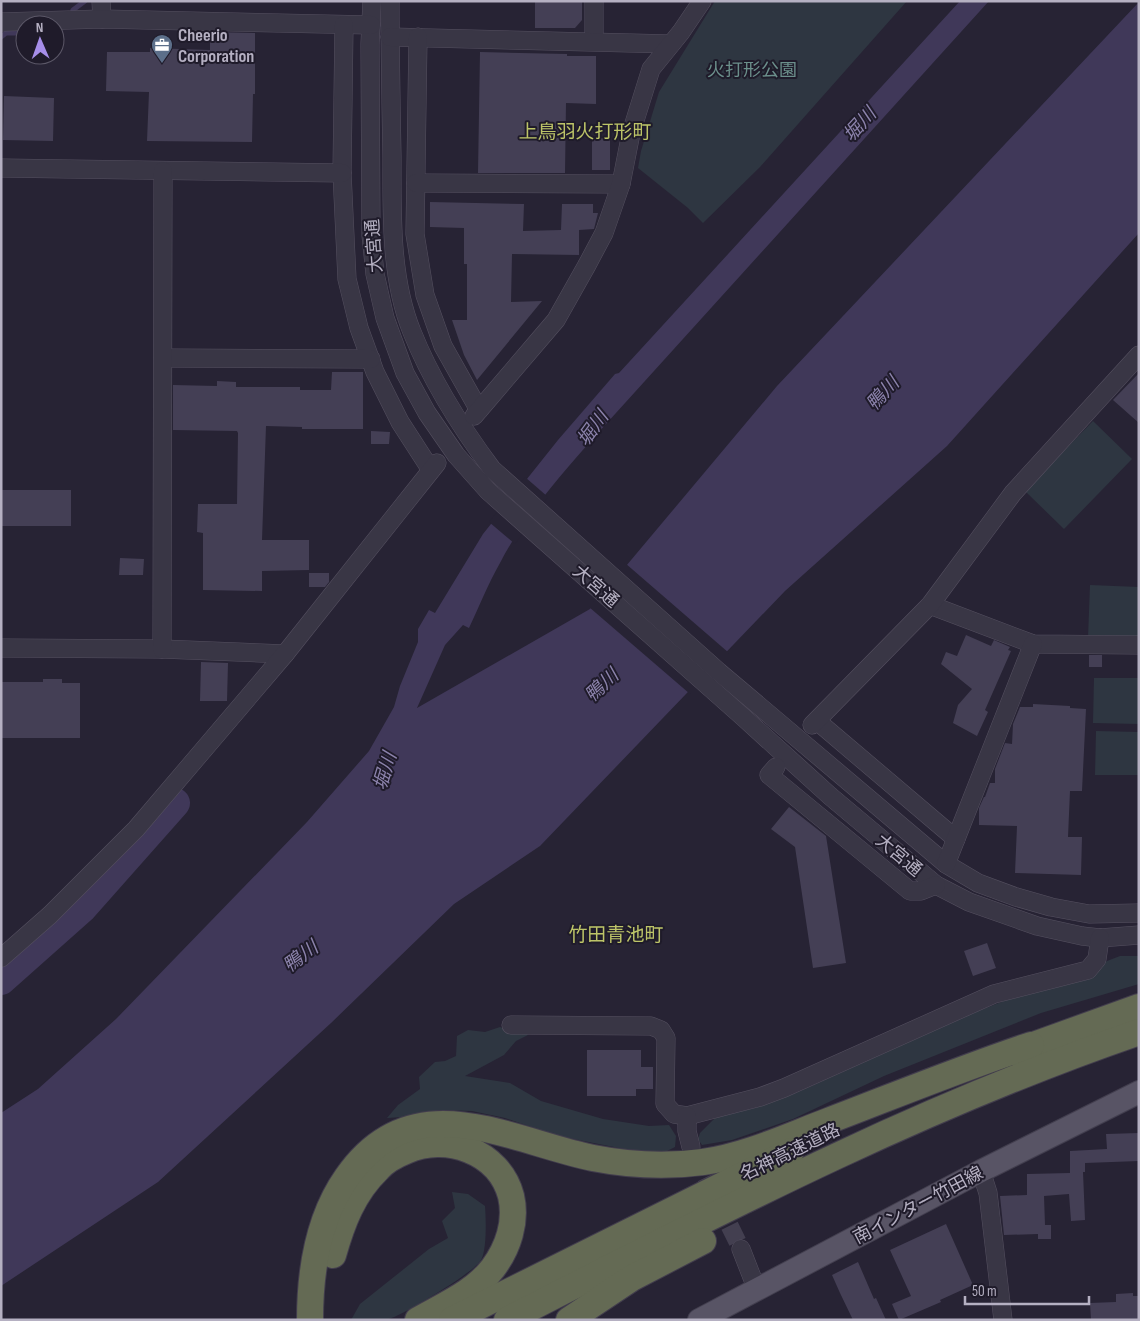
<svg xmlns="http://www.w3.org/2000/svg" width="1140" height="1321" viewBox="0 0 1140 1321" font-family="'Sofia Sans Condensed','Noto Sans JP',sans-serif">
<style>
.green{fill:#2e3641}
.water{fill:#403859}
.pier{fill:#272334}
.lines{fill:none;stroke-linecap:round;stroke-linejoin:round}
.stream{stroke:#403859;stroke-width:5}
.river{stroke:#403859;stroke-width:30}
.building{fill:#443f55}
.minor-tunnel{stroke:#433f50;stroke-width:18;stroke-dasharray:18 9;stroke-linecap:butt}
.minor-casing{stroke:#555060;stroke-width:19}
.major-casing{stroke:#433f4f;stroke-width:24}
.highway-casing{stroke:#423d4d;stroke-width:28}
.minor{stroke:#393645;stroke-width:18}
.major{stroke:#585465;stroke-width:22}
.highway{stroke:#646a54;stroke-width:26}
.labels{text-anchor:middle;stroke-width:4;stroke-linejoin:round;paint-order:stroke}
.poi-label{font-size:18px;font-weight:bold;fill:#b5b0c2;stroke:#1f1b2a;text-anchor:start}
.park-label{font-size:18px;fill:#6b8f8b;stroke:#1f1b2a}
.street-label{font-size:18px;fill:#b5b0c2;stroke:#1f1b2a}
.water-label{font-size:19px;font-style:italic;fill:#8c83ac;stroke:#1f1b2a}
.neighbourhood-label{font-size:19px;fill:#bdc468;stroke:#1f1b2a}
</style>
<rect width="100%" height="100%" fill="#272334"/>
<g class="green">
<polygon points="715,1 907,1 760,167 703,223 688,208 638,168 641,151 659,92"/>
<polygon points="1093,421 1132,459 1064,529 1025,491"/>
<polygon points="1090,585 1139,587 1139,640 1088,638"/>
<polygon points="1094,678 1139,678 1139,724 1093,723"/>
<polygon points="1096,731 1139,732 1139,775 1095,775"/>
<polygon points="1120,956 1139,956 1139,984 1041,1013 884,1076 793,1119 732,1140 702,1145 698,1139 700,1133 717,1116 755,1108 798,1092 978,1011"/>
<polygon points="500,1027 512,1031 524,1031 528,1035 516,1041 504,1055 465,1076 510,1083 541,1101 603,1119 649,1126 669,1125 676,1136 675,1147 663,1153 624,1149 558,1136 505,1118 472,1111 441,1110 402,1117 387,1118 398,1105 420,1089 419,1077 435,1062 445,1061 456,1056 457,1036 468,1030 485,1032"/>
<path d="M 452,1192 L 468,1194 L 485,1206 C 486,1218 487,1250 481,1260 C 475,1272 403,1315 389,1319 C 378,1321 362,1320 351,1320 L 360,1304 L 429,1249 L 448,1238 L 442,1221 L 455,1208 Z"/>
</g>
<path class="water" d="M 960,1 L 989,1 L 606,424 C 568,467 527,511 500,563 C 488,584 479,607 469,628 L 463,625 L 445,645 L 417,708 L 590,609 L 777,386 L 1139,2 L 1139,233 L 947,446 L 785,591 L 540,846 L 454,904 L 331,1023 L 158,1182 L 1,1286 L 1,1113 L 38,1089 L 116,1019 L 307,822 L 369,751 L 394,707 L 400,686 L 418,642 L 418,629 L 429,610 L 435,613 L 483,534 L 558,440 L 615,374 L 619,373 Z"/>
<g class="pier">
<polygon points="525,477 548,497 515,544 489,522"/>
<polygon points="625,563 729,653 690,694 589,607"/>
</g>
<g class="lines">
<g class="stream">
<polyline points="73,10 85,1"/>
<polyline points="1,37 6,33 25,33"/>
</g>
<polyline class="river" points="1,980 82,908 175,803"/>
</g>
<g class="building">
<polygon points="535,1 582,1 582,20 575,28 535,28"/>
<polygon points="210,32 255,33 255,94 253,94 252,142 147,141 149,92 106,91 107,52 150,52 150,48 210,50"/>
<polygon points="480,52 567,54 567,56 596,56 596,104 566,103 565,173 478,173"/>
<polygon points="4,96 54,98 53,141 3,140"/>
<rect x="592" y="138" width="18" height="32"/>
<polygon points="430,202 524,204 523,231 561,230 562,204 593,204 593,213 598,213 594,229 579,230 579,255 512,254 511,302 542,301 477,380 464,355 452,320 467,320 467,264 464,264 464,228 430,227"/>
<polygon points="332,372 363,372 363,429 302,429 302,427 266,426 262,540 309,540 309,570 262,571 262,591 203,590 203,533 197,532 198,504 237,504 238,433 237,431 173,430 173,385 217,386 217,381 236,382 236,387 300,387 300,390 331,390"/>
<polygon points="1139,373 1139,423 1113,400"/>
<polygon points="371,431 390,432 389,444 371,444"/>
<rect x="1" y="490" width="70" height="36"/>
<polygon points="120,558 144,559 143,575 119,575"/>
<polygon points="309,573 329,573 329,582 325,587 309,587"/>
<polygon points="966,635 991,646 994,640 1010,647 1008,650 1011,651 985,710 988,712 977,736 953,723 958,705 972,689 941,664 946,652 957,656"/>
<rect x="1089" y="655" width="13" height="12"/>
<polygon points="201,662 228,663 227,701 200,701"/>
<polygon points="43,679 62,679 62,683 80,683 80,738 1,738 1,682 43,682"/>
<polygon points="1033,704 1070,706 1070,708 1086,709 1082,791 1070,791 1068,837 1082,837 1081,875 1015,873 1017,826 979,825 979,808 984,797 985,797 990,783 995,783 995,769 1005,743 1012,744 1013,724 1020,707 1033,707"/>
<polygon points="789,807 826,836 846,963 813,968 795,847 771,829"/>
<polygon points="987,943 996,968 973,976 964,951"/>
<polygon points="587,1050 641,1050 641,1067 653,1067 653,1089 636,1089 636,1096 587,1096"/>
<polygon points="1139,1133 1139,1161 1085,1163 1085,1172 1083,1172 1085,1220 1071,1221 1069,1194 1044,1196 1045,1225 1051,1225 1051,1239 1038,1239 1038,1234 1004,1235 1000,1196 1027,1195 1027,1174 1070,1173 1070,1151 1107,1149 1106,1134"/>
<polygon points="946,1224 973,1285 940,1300 941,1302 899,1320 892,1304 911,1296 890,1250"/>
<polygon points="858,1262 874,1299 876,1298 886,1320 853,1320 840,1293 832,1275"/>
<polygon points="1133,1293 1133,1296 1139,1296 1139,1320 1091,1320 1090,1303 1116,1302 1116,1294"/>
</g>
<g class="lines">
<polyline class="minor-tunnel" points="694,1153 741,1249"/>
<g class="minor-casing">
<g id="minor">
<polyline points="101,1 102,19"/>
<polyline points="372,1 370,44 371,235 375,274 385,318 405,373 427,413 456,455 488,491 743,717 830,796 936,885 969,902 1037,926 1082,936 1100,938 1139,935"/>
<path d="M 390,1 C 390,53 391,105 392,157 C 392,214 390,278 412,332 C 432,382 460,426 492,469 L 719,672 L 946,864 L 978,883 L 1016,897 L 1051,907 L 1089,914 L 1139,913"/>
<polyline points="594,1 594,41"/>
<polyline points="1,22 102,19 371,25"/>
<polyline points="344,25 342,173 347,279 359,328 375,372 400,422 431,470"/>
<polyline points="390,37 671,44"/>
<polyline points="418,37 415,234 425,295 443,346 479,410"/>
<polyline points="1,168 342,173"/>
<polyline points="416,183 621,184"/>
<polyline points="163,358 371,359"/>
<polyline points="474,416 556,320 587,265 604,233 621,184 631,133 651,69 681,32 702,1"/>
<polyline points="930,605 1033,644 1139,645"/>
<polyline points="1,648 162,649 285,654"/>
<polyline points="162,649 163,171"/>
<polyline points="817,721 956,839"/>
<polyline points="812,725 930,605 1013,493 1139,355"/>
<polyline points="776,767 769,775 910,891 921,891 936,885"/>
<polyline points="946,864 1033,644"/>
<polyline points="1,958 50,915 136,829 285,654 437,463"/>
<polyline points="511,1025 651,1026 661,1030 666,1038 665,1104 674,1114 687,1116 760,1097 784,1088 994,994 1088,970 1097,959 1100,938"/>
<polyline points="687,1116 687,1131 691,1147"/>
<polyline points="981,1171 988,1193 1003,1320"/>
<polyline points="741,1249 757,1290"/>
</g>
</g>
<g class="major-casing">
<polyline id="major" points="699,1320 981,1171 1139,1092"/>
</g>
<g class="highway-casing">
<g id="highway">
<polyline points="1014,1052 1139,1007"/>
<path d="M 333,1255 C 342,1223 353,1193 378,1169 C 385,1161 396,1155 406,1151 C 446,1133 499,1151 511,1196 C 517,1222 508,1248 493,1268 C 475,1292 444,1305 418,1320"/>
<path d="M 310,1320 C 310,1270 318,1218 347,1177 C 413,1082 507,1140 593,1158 C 629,1165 666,1167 703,1162 C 746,1156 788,1136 828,1121 C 896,1095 962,1068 1031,1045"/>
<polyline points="452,1320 791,1151"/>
<path d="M 507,1320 C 713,1215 920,1107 1139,1032"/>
<polyline points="569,1320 632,1278 703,1241"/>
</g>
</g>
<use href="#minor" class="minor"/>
<use href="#major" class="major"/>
<use href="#highway" class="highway"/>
</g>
<defs>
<g id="office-pin" transform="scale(1.125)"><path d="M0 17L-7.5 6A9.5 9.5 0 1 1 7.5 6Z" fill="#5c6f8a" stroke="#1f1b2a"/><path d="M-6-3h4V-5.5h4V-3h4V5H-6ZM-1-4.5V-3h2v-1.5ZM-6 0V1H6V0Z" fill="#fff"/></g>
</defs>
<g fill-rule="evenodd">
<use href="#office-pin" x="162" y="45"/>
</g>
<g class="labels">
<g class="poi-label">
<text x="178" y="41">Cheerio<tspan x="178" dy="21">Corporation</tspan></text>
</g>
<g class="park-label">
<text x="752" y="76">火打形公園</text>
</g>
<g class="street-label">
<text transform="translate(374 246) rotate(-94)" y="6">大宮通</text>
<text transform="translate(596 586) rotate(41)" y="6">大宮通</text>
<text transform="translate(899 855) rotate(40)" y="6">大宮通</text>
<text transform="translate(790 1152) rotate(-26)" y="6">名神高速道路</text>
<text transform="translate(918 1205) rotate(-28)" y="6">南インター竹田線</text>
</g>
<g class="water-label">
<text transform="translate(859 124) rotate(-48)" y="7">堀川</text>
<text transform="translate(882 393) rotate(-47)" y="7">鴨川</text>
<text transform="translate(592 428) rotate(-54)" y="7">堀川</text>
<text transform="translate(601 685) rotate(-43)" y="7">鴨川</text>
<text transform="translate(384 771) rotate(-73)" y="7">堀川</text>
<text transform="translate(300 956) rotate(-37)" y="7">鴨川</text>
</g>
<g class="neighbourhood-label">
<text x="585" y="138">上鳥羽火打形町</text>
<text x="616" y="941">竹田青池町</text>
</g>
</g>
<rect width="1140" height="1321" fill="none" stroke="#b5b0c2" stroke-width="5"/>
<g transform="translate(40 40) rotate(358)"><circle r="24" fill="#1f1b2a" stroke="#5b5767"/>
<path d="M0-4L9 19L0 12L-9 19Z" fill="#a68ee9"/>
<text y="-8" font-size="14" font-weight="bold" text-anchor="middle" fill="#b5b0c2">N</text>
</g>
<path d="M965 1296v8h124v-8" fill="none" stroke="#b5b0c2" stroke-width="2.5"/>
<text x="972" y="1296" font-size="15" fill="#b5b0c2" stroke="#1f1b2a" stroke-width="4" paint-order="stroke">50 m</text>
</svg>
